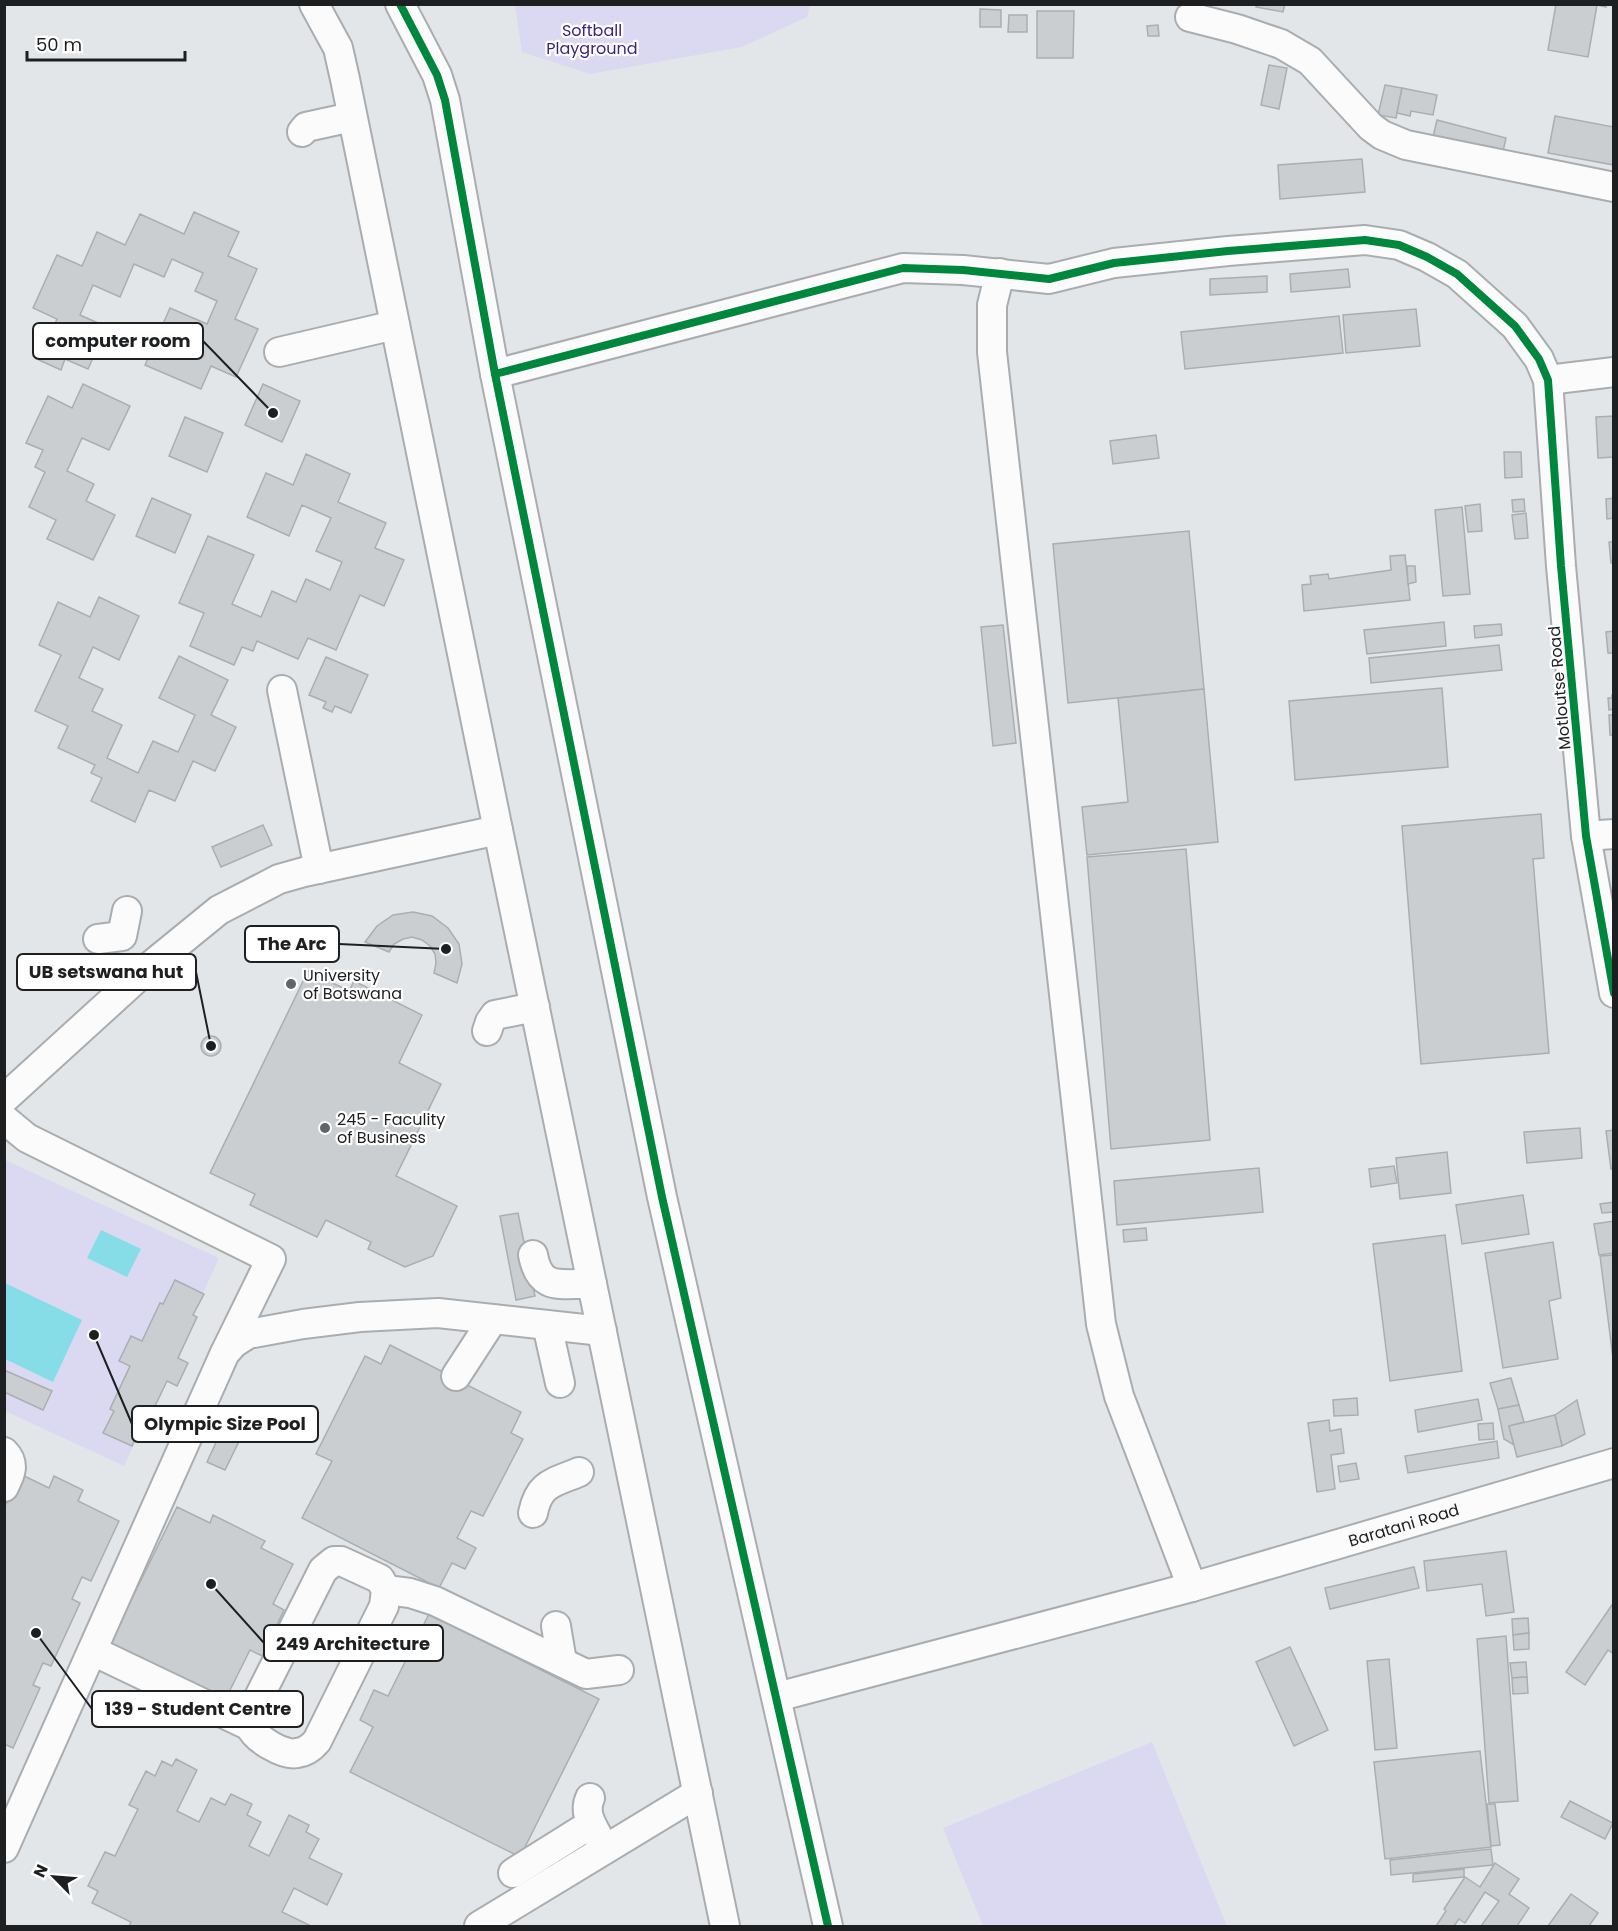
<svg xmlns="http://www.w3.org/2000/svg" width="1618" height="1931" viewBox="0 0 1618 1931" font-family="Poppins,sans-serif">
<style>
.green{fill:#dad9f1}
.water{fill:#86dde7}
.building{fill:#cbced0;stroke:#abaeb0;stroke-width:1.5}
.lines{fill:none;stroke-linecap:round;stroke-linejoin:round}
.minor-casing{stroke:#aaadaf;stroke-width:32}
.minor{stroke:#fbfbfc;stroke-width:28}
.cycleway-casing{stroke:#fff;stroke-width:11}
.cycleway{stroke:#00873e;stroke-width:8}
.poi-dot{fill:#626567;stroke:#fff;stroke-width:2}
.labels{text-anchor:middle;stroke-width:4.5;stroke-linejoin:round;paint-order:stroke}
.park-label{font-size:16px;fill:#3c237b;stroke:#fff}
.street-label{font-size:16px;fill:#1d1f21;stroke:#fff}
.poi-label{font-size:16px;fill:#1d1f21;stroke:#fff;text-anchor:start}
.leader{fill:none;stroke:#1d1f21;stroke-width:2}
.callout-dot{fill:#1d1f21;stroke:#fff;stroke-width:2}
.callout{fill:#fff;stroke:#1d1f21;stroke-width:2}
.callout-label{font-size:18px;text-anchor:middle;font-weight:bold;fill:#1d1f21}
</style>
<rect width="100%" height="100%" fill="#e3e6e9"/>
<g class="green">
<polygon points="515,5 515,4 810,5 807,17 742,47 590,74 522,52"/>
<polygon points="5,1160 219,1258 124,1466 5,1411"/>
<polygon points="1152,1742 1227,1926 983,1926 943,1828"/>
</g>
<g class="water">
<polygon points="101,1230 141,1249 127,1277 87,1258"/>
<polygon points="5,1283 82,1320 53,1382 5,1359"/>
</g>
<g class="building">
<polygon points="1257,4 1285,4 1283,12 1256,7"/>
<polygon points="1556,4 1606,4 1606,7 1597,5 1588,57 1548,50"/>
<polygon points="980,9 1001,10 1001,27 980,27"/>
<polygon points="1037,11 1074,11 1073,58 1037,58"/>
<polygon points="1009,15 1027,15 1027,32 1008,32"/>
<polygon points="1158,25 1159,36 1148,36 1147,26"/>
<polygon points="1269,65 1287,68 1279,109 1261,105"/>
<polygon points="1385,85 1402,88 1396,118 1378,115"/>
<polygon points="1402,88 1437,95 1433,115 1411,111 1410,116 1397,113"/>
<polygon points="1555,116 1614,127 1614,165 1548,153"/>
<polygon points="1437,120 1506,138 1502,156 1433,137"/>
<polygon points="1362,159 1365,192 1280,199 1278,165"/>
<polygon points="194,212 239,232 228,256 257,269 235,319 258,329 236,377 211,366 201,389 145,365 170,308 207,324 217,301 195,291 203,273 172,259 164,277 134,264 120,297 93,285 80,315 107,327 88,369 65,359 61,370 39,360 57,319 33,308 57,255 82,266 97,232 125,245 140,214 184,234"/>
<polygon points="1348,269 1350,287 1291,292 1290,274"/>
<polygon points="1267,276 1267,292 1210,295 1210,279"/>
<polygon points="1416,309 1420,346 1346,353 1343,315"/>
<polygon points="1339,316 1343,353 1185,369 1181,332"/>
<polygon points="83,384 130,406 109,450 82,438 67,471 94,484 86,501 115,515 93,560 47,539 56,520 29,507 45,472 35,467 43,450 26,443 48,396 72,408"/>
<polygon points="263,384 300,401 282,442 245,425"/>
<polygon points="1614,416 1614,457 1598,458 1596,417"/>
<polygon points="185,417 223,433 207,472 169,456"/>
<polygon points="1156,435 1159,458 1113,464 1110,441"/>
<polygon points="1504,452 1521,452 1522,477 1505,478"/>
<polygon points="306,454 350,474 338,502 386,523 375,548 404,560 384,606 360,595 336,650 308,638 298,659 257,641 253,651 242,647 234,665 190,646 204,613 179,603 208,536 254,555 232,604 261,617 272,591 296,602 306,579 330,590 342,562 316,551 331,518 302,505 289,536 247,517 266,473 293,485"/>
<polygon points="152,498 191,515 175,553 136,536"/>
<polygon points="1614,498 1614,518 1607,519 1606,499"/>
<polygon points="1524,499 1525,511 1513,512 1512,500"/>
<polygon points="1480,504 1482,531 1468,532 1465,506"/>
<polygon points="1462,507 1470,594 1443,596 1435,510"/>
<polygon points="1526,513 1528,538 1515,539 1512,515"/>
<polygon points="1189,531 1204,689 1068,703 1053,544"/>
<polygon points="1609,542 1614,542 1614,563 1611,563"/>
<polygon points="1405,555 1410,600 1304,611 1302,585 1311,584 1310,576 1328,574 1329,579 1391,570 1390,556"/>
<polygon points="1407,566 1415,566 1416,582 1408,584"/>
<polygon points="99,597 139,616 119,660 93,647 79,678 103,689 92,711 122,725 107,758 138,773 153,741 178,752 195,715 159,698 179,656 228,680 211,715 236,727 215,771 193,761 175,801 149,790 135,822 91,801 102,778 91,773 95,765 58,748 68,726 35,711 61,655 39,645 58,602 90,617"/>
<polygon points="1444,622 1446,646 1367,654 1364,630"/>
<polygon points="1501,624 1502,635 1475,638 1474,626"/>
<polygon points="1003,625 1016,743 993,746 981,627"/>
<polygon points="1614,631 1614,653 1608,653 1606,632"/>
<polygon points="1499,645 1502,670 1371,683 1369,658"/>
<polygon points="326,657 368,675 351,713 335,706 332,712 323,708 326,702 309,695"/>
<polygon points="1442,688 1448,767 1295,780 1289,701"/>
<polygon points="1204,689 1218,842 1087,855 1082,807 1128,802 1118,698"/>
<polygon points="1612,695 1614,695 1614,735 1610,735 1609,715 1613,715 1613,709 1609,710 1608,698 1612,698"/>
<polygon points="1541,814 1544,858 1533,859 1549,1053 1421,1064 1402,826"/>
<polygon points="263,825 272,845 221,867 212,847"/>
<polygon points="1186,849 1210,1140 1111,1149 1087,857"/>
<polygon points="413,912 432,916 448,928 459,944 462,964 457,983 434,973 436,963 435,954 430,946 422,940 412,937 403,939 394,944 389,952 365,942 377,926 393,915"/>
<polygon points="308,971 349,991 354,981 422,1015 399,1063 441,1084 396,1176 457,1206 433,1256 405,1267 368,1249 371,1242 326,1220 317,1237 250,1205 255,1194 210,1173"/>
<circle cx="211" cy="1046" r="10"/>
<polygon points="1580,1128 1582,1158 1527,1163 1524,1132"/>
<polygon points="1614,1130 1614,1168 1611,1169 1606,1131"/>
<polygon points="1447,1152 1451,1193 1400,1199 1396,1158"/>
<polygon points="1394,1166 1397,1183 1371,1187 1369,1169"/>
<polygon points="1259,1168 1263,1212 1117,1225 1114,1181"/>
<polygon points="1523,1195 1529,1234 1462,1244 1456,1205"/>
<polygon points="1614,1202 1614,1212 1602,1213 1600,1204"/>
<polygon points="518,1213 535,1296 516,1300 500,1216"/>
<polygon points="1614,1221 1614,1253 1599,1255 1594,1224"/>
<polygon points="1146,1228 1147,1240 1124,1242 1123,1230"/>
<polygon points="1445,1235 1462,1371 1390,1381 1373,1244"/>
<polygon points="1553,1242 1561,1298 1549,1301 1558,1359 1503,1368 1485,1253"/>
<polygon points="1614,1255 1614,1366 1600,1256"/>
<polygon points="175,1280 204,1294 193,1315 197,1317 178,1358 188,1363 177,1386 167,1381 146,1425 142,1423 132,1446 103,1433 114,1411 110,1409 130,1366 119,1361 131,1336 142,1341 160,1303 163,1304"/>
<polygon points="390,1345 443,1372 444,1370 469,1382 467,1385 521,1412 511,1433 523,1439 483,1516 471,1511 457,1538 476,1548 465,1569 452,1563 439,1588 302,1518 332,1461 316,1454 365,1356 381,1364"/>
<polygon points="4,1370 52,1391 43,1410 4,1392"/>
<polygon points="1511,1378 1519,1405 1498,1409 1490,1383"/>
<polygon points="1357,1398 1358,1415 1334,1416 1333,1400"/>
<polygon points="1478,1399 1482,1420 1418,1432 1415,1410"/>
<polygon points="1577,1400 1585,1434 1562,1446 1555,1415"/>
<polygon points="1519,1405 1524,1422 1509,1426 1514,1445 1504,1439 1498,1409"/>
<polygon points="230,1412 249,1421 225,1470 207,1462"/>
<polygon points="1555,1415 1562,1446 1517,1457 1509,1426"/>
<polygon points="1329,1420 1330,1431 1341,1429 1344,1453 1331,1455 1335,1489 1317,1492 1308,1423"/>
<polygon points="1493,1423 1494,1439 1479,1440 1478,1424"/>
<polygon points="1497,1441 1499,1458 1408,1473 1405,1456"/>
<polygon points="1356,1463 1359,1479 1340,1482 1338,1466"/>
<polygon points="20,1474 49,1488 54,1476 83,1490 78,1501 119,1521 91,1581 82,1577 72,1599 80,1603 51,1666 43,1663 33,1685 40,1688 13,1748 4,1744 4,1508"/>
<polygon points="177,1507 210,1523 213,1515 265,1541 261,1548 293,1564 273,1604 284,1610 262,1656 250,1650 225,1700 110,1643"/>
<polygon points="1506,1551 1514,1612 1486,1616 1482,1584 1427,1591 1424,1561"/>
<polygon points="1414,1567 1419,1588 1330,1609 1325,1588"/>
<polygon points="1614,1602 1614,1654 1608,1650 1585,1685 1566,1672"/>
<polygon points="429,1614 599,1699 520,1857 350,1772 373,1727 360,1720 374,1690 388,1696"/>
<polygon points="1528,1618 1529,1633 1513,1635 1512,1619"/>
<polygon points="1529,1633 1529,1649 1514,1650 1513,1635"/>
<polygon points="1506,1636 1518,1801 1489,1803 1477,1639"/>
<polygon points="1290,1647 1328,1730 1294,1746 1256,1662"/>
<polygon points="1389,1659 1397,1748 1375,1750 1367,1661"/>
<polygon points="1526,1662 1527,1677 1512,1678 1510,1663"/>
<polygon points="1527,1677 1528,1693 1513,1694 1512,1678"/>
<polygon points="1480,1751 1491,1847 1385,1859 1374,1762"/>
<polygon points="176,1759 197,1770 177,1811 199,1822 211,1798 225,1805 231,1794 252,1804 247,1815 261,1822 249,1846 269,1856 289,1815 309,1825 306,1832 319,1839 309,1858 342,1874 327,1905 294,1888 282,1912 311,1926 129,1926 131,1922 92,1903 98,1891 88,1886 105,1852 115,1856 138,1809 129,1805 146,1771 155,1776 162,1761 172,1766"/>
<polygon points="1570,1801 1613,1823 1605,1839 1561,1817"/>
<polygon points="1487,1804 1495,1804 1500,1845 1491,1846"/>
<polygon points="1491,1849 1493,1865 1391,1875 1390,1860"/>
<polygon points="1495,1863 1519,1879 1509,1894 1529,1908 1517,1926 1481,1926 1499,1901 1485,1892 1465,1923 1459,1919 1454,1926 1436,1926 1446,1911 1444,1909 1465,1877 1480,1887"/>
<polygon points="1464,1869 1464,1877 1413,1882 1413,1874"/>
<polygon points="1571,1894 1598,1913 1589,1926 1548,1926"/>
</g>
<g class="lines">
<g class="minor-casing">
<g id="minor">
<polyline points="314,4 338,48 345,79 498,830 725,1926"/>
<polyline points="400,4 437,75 445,100 495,374 662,1197 828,1926"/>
<polyline points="1190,17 1237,29 1281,44 1310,61 1371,127 1382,135 1406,145 1614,187"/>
<polyline points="302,132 306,127 352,117"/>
<polyline points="1000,273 992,305 992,352 1101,1324 1119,1396 1192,1587"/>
<polyline points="279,352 395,325"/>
<polyline points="495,374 903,268 963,270 1049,279 1114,263 1228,251 1365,240 1399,245 1427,257 1457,274 1515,326 1539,359 1548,380 1561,566 1586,836 1614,993"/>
<polyline points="1548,380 1614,372"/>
<polyline points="282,690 319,869"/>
<polyline points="1586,836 1614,834"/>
<polyline points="98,939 122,936 127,911"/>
<polyline points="487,1031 490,1022 495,1015 535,1007"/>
<polyline points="4,1099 149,967 219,910 279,879 304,872 498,830"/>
<polyline points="4,1119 27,1138 271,1259 224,1355 4,1848"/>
<path d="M 533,1255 C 540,1292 561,1283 592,1284"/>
<polyline points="547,1325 560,1383"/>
<polyline points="225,1353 234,1343 248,1334 303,1324 360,1317 438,1313 602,1331"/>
<polyline points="456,1376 493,1319"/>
<path d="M 4,1452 C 16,1464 10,1475 4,1487"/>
<path d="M 533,1513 C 539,1483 553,1483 579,1472"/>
<polyline points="386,1590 410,1593 435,1601 586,1674 619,1670"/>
<polyline points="556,1626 562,1662"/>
<path d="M 93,1651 L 250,1726 C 255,1739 284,1756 297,1753 C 306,1752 312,1747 317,1741 L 384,1606 L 386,1590 L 380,1579 L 341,1561 L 334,1561 L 323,1570 L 252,1711 L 250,1726"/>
<path id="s1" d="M 777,1697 L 1192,1587 L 1614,1463"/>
<path d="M 590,1798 C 583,1813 593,1827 600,1840"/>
<polyline points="513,1873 591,1824"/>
<polyline points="479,1926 698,1793"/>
</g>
</g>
<use href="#minor" class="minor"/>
<g class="cycleway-casing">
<g id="cycleway">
<polyline points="400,4 437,75 445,100 495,374 662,1197 828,1926"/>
<polyline points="495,374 903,268 963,270 1049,279 1114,263 1228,251 1365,240 1399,245 1427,257 1457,274 1515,326 1539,359 1548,380 1561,566 1586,836 1614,993"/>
</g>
</g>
<use href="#cycleway" class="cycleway"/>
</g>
<g class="poi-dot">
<circle cx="291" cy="984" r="6"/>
<circle cx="325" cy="1128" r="6"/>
</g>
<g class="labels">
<g class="park-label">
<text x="592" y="36">Softball<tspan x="592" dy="18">Playground</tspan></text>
</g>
<g class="street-label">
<text transform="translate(1559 688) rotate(-95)" y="6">Motloutse Road</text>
<text dy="6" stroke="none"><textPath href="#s1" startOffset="650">Baratani Road</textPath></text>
</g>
<g class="poi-label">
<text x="303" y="981">University<tspan x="303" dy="18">of Botswana</tspan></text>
<text x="337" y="1125">245 - Faculity<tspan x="337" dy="18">of Business</tspan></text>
</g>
</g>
<path class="leader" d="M273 413L203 341M446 949L339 944M211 1046L196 972M94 1335L132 1424M211 1584L264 1643M36 1633L92 1709"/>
<g class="callout-dot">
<circle cx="273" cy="413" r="6"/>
<circle cx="446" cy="949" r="6"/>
<circle cx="211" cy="1046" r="6"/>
<circle cx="94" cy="1335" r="6"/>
<circle cx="211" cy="1584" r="6"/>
<circle cx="36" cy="1633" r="6"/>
</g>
<g class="callout">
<rect x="33" y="323" width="170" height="36" rx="6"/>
<rect x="245" y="926" width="94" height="36" rx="6"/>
<rect x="17" y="954" width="179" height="36" rx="6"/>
<rect x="132" y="1406" width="186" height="36" rx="6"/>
<rect x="264" y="1625" width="179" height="36" rx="6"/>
<rect x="92" y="1691" width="211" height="36" rx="6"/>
</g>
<g class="callout-label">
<text x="118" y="347">computer room</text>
<text x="292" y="950">The Arc</text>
<text x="106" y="978">UB setswana hut</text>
<text x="225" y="1430">Olympic Size Pool</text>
<text x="353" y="1650">249 Architecture</text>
<text x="198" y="1715">139 - Student Centre</text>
</g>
<rect width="1618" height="1931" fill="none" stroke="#1d1f21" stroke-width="12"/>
<g transform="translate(54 1877) rotate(295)" stroke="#ffffff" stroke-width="4.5" paint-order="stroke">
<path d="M0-4.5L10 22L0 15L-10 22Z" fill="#1d1f21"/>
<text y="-9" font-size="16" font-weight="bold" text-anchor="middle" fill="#1d1f21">N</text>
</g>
<path d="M27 51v9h158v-9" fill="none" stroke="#1d1f21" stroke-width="3"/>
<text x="36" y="51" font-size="18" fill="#1d1f21" stroke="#ffffff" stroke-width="4.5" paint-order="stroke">50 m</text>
</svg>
